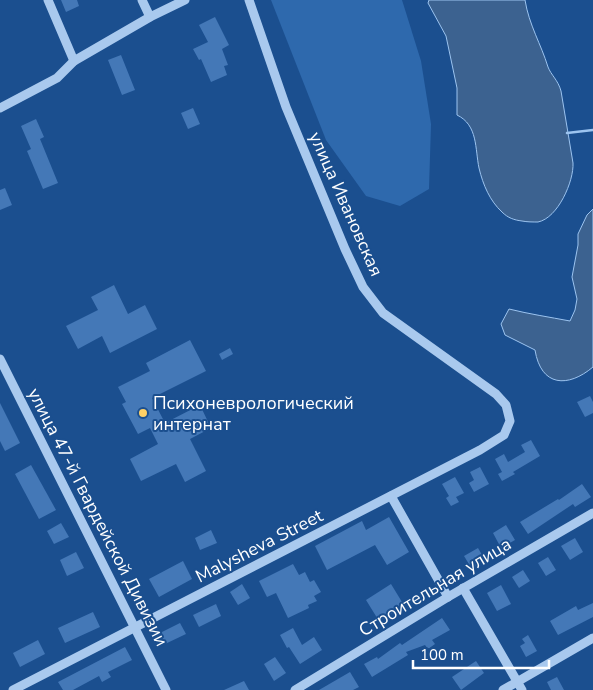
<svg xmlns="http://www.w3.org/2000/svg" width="593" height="690" viewBox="0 0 593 690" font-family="'Nunito Sans',sans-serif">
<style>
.green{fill:#2e69ad}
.water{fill:#3c6290;stroke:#9cc4f0}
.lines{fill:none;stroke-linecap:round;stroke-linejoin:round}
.stream{stroke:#9cc4f0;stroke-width:2.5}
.building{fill:#4478b7}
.minor{stroke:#a9c9ee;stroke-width:9}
.poi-dot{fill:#ffd166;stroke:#1b4f8f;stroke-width:2}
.labels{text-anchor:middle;stroke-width:4;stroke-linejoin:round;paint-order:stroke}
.street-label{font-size:18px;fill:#fff;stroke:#1b4f8f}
.poi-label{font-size:18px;fill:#fff;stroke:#1b4f8f;text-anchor:start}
</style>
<rect width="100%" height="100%" fill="#1b4f8f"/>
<polygon class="green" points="271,0 402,0 421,61 431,124 429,189 400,206 366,196 326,140"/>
<g class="water">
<path d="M 429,0 L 525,0 C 529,25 541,44 548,67 C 551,75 558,80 561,91 L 573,163 C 574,181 558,218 538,222 C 533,222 527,222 522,221 C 514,220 508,218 502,212 C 490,201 483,185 479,168 C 475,149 478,125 457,115 L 457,88 L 446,36 L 428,3 Z"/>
<path d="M 593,209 L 593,367 C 568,388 541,387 535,350 L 505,335 L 501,324 L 509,309 C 529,314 549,317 570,321 L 575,310 L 577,299 L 572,277 L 578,245 L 578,234 L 587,215 Z"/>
</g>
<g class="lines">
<polyline class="stream" points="567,133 593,130"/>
</g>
<g class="building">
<polygon points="61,0 77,0 79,6 66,12"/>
<polygon points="215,17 229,45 222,49 228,65 224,66 227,75 211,82 201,59 199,60 193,49 208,42 199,25"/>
<polygon points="121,55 135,90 122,95 108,60"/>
<polygon points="193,108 200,124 188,129 181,113"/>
<polygon points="36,119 44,137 40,139 58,183 43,189 27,151 31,149 21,126"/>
<polygon points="5,188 12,205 0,210 0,190"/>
<polygon points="114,285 128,314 145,305 157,329 110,353 102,336 78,349 66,326 98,310 91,297"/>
<polygon points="190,340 206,371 152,398 165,423 200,405 211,428 190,439 206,471 185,482 176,464 141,481 130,459 158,444 150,428 138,434 122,404 126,402 118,387 150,371 146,363"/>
<polygon points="230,348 233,354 222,360 219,354"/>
<polygon points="590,396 593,402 593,413 585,417 577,402"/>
<polygon points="0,403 20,443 5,451 0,441"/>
<polygon points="531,440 540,456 513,472 515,474 502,481 498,474 502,472 495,459 504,454 508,462 525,452 521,445"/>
<polygon points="31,465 56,510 39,519 15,474"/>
<polygon points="480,467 489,484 474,492 469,483 474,480 470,472"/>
<polygon points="455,477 464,493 456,497 459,502 451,506 446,498 449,496 442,484"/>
<polygon points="582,484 591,497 575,507 573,504 528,534 520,522 558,499 559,500"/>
<polygon points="389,517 409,552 387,565 375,545 327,570 315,546 362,521 366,530"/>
<polygon points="61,523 69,537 54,544 47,531"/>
<polygon points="506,525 515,540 501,548 493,533"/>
<polygon points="211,530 217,543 200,550 195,538"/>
<polygon points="575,538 583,552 570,560 561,546"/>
<polygon points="478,548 485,560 472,569 464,556"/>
<polygon points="76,552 84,568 67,576 60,560"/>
<polygon points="548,557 556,570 546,576 538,563"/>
<polygon points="183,561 192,579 159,597 149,579"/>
<polygon points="293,564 299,575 305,572 310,582 314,580 321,592 314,596 317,601 308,605 309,608 288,618 276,593 267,597 259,581"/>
<polygon points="523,570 530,581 519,588 512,577"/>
<polygon points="242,584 250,598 238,605 230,592"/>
<polygon points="391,584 402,602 399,604 401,608 379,621 366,600"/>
<polygon points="501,585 511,604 497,611 487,593"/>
<polygon points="593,603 593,617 558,635 550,621 576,606 578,610"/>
<polygon points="216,604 221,616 199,627 193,615"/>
<polygon points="93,612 100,627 65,643 58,628"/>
<polygon points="442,618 450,630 432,640 435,644 428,649 425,645 406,652 408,655 372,677 364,664 377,657 378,659 400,643 402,645"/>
<polygon points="180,623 186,634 165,644 160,633"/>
<polygon points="293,628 302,645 314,637 322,650 300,664 289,647 287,648 280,635"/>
<polygon points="528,635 537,651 526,657 520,646 525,643 522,639"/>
<polygon points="38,640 45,654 20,667 13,653"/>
<polygon points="125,647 132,660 108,672 111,677 102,682 99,676 73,690 63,690 58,682"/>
<polygon points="275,657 286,673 274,681 264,664"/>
<polygon points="476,661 484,673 461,690 452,677"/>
<polygon points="350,672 359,687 353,690 319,690"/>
<polygon points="557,677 564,690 551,690 547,682"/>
<polygon points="244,681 249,690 224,690"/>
</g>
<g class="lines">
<g class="minor">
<polyline points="48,0 74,61"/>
<polyline points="142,0 150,17"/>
<polyline points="0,108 57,78 74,61 150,17 185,0"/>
<polyline points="0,359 166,690"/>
<polyline points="391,496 448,597"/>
<polyline points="463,588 522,690"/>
<polyline points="13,690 480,450 504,435 510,421 506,405 496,394 383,313 363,287 345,249 286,107 249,0"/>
<polyline points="295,690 448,597 593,513"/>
<polyline points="503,690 593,638"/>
</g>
</g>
<circle class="poi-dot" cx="143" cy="413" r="5"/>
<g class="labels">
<g class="street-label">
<text transform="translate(346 204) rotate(66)" y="6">улица Ивановская</text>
<text transform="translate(98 517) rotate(63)" y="6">улица 47-й Гвардейской Дивизии</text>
<text transform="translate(259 546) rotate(-27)" y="6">Malysheva Street</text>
<text transform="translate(435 587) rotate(-31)" y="6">Строительная улица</text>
</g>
<g class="poi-label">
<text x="153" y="409">Психоневрологический<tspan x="153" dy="21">интернат</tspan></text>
</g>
</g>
<path d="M413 660v8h136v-8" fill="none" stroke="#ffffff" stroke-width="2.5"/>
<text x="420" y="660" font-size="15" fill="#ffffff" stroke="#1b4f8f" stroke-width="4" paint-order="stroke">100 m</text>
</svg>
